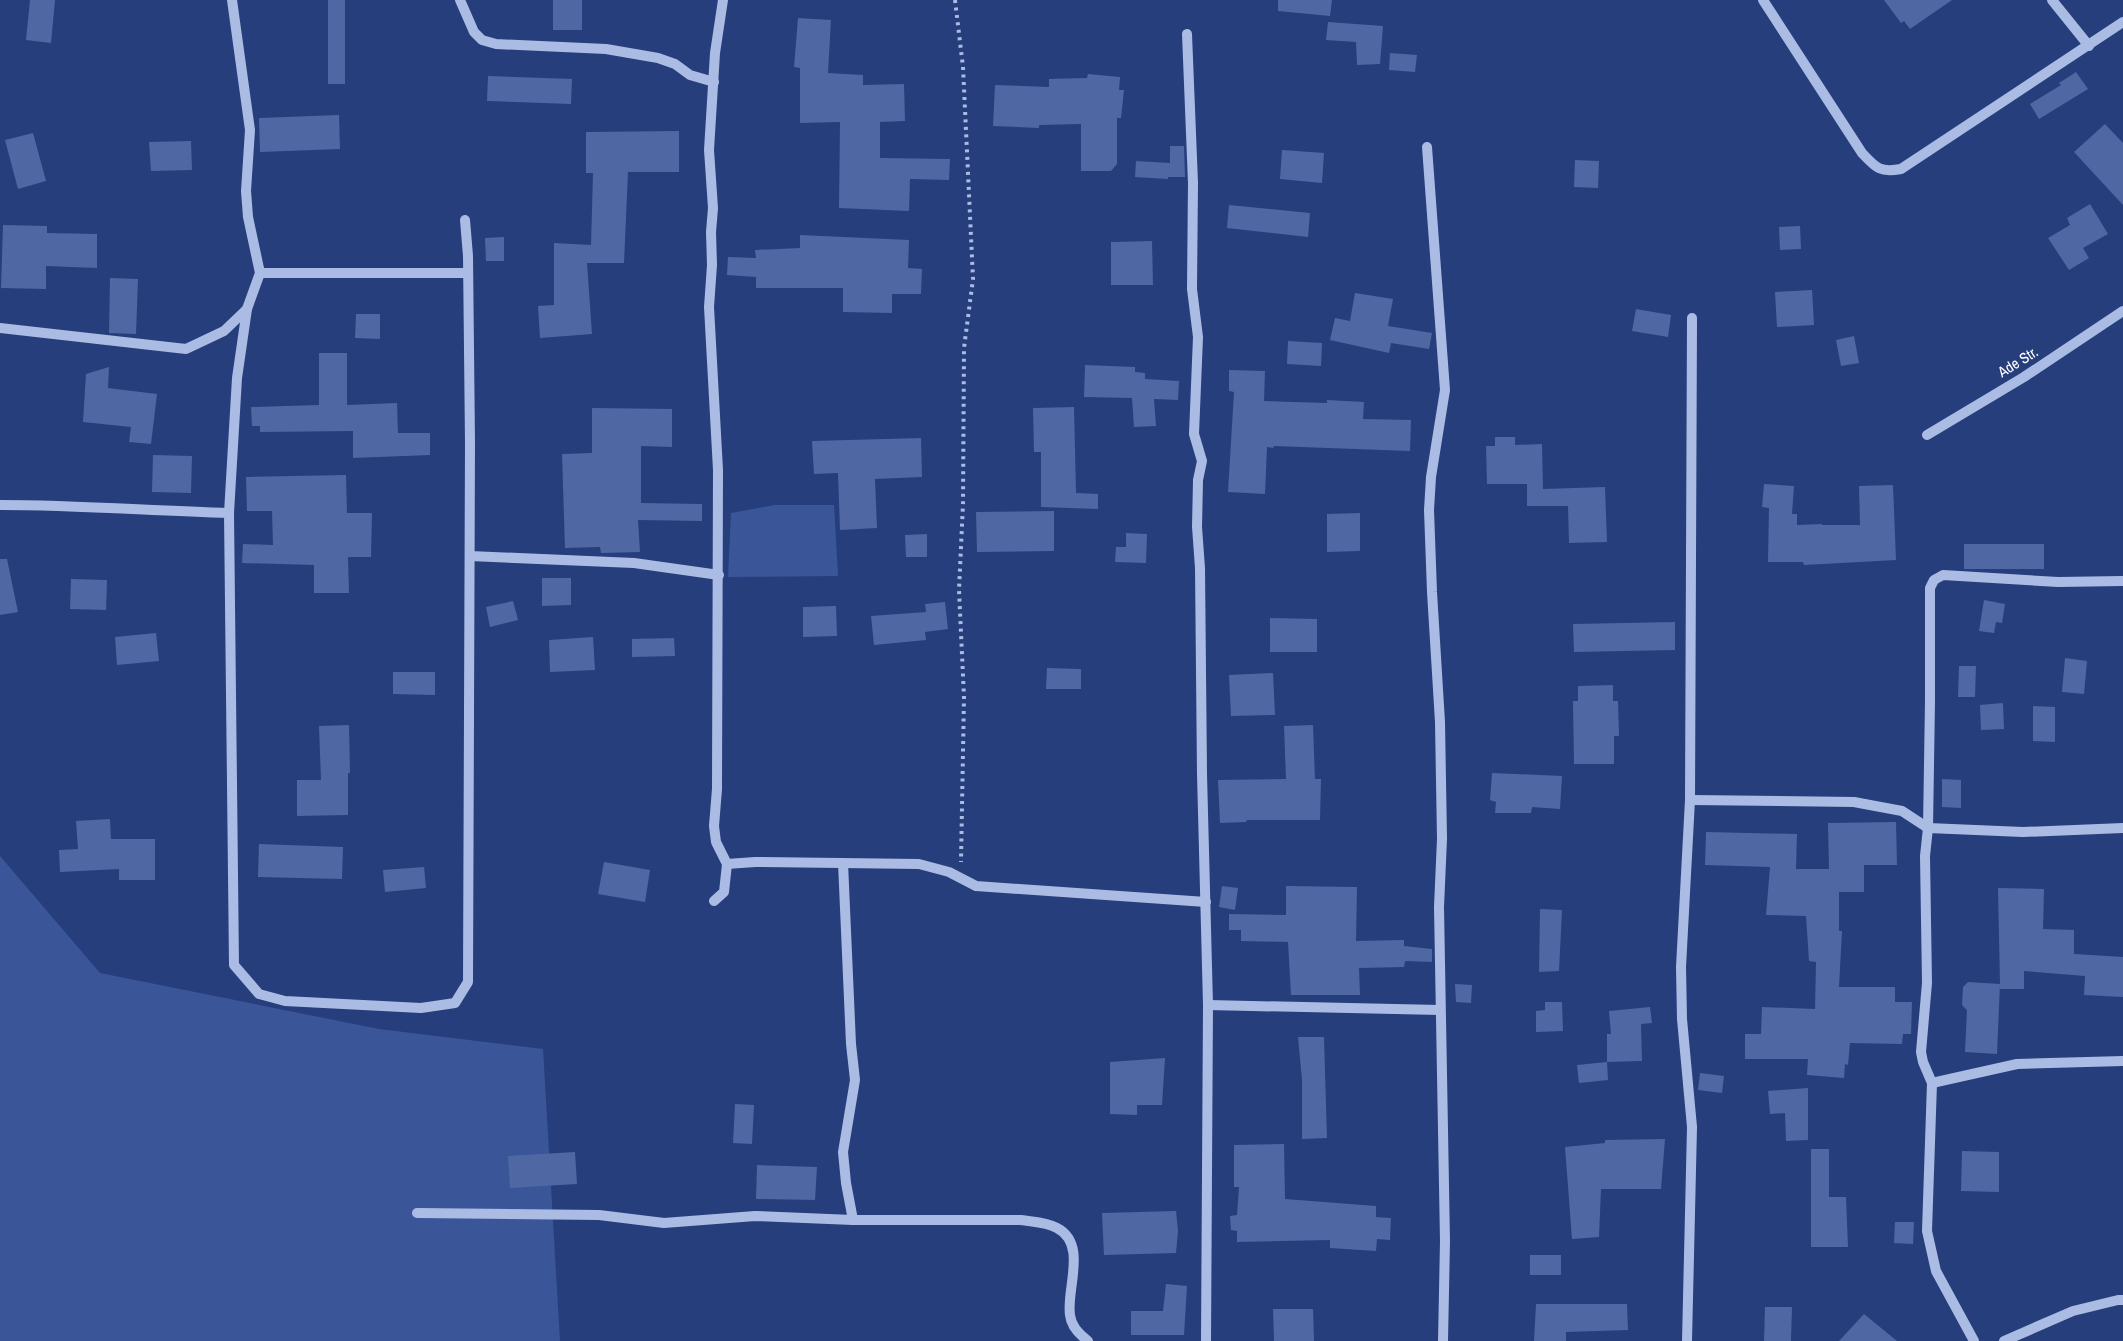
<svg xmlns="http://www.w3.org/2000/svg" width="2123" height="1341" viewBox="0 0 2123 1341" font-family="'Archivo Narrow',sans-serif">
<style>
.green{fill:#3a5699}
.building{fill:#4f68a4}
.lines{fill:none;stroke-linecap:round;stroke-linejoin:round}
.path{stroke:#abbce4;stroke-width:4;stroke-dasharray:3 4.5;stroke-linecap:butt}
.minor{stroke:#abbce4;stroke-width:10}
.labels{text-anchor:middle;stroke-width:5;stroke-linejoin:round;paint-order:stroke}
.street-label{font-size:15px;fill:#fff;stroke:#263e7c}
</style>
<rect width="100%" height="100%" fill="#263e7c"/>
<g class="green">
<polygon points="775,505 834,505 838,576 728,577 731,513"/>
<polygon points="0,856 100,973 379,1029 543,1049 560,1341 0,1341"/>
</g>
<g class="building">
<polygon points="30,0 55,0 51,43 26,40"/>
<rect x="328" y="0" width="17" height="84"/>
<rect x="553" y="0" width="29" height="30"/>
<polygon points="1278,0 1332,0 1330,16 1278,11"/>
<polygon points="1884,0 1952,0 1910,29 1904,21 1901,23"/>
<polygon points="798,18 831,20 828,73 863,75 863,85 904,84 905,121 880,122 880,158 950,159 949,180 910,179 909,211 839,208 840,122 800,123 800,68 794,67"/>
<polygon points="1328,22 1383,26 1380,64 1357,65 1356,42 1326,40"/>
<polygon points="1390,53 1417,55 1415,72 1389,70"/>
<polygon points="2076,72 2088,89 2039,119 2030,104 2061,85 2059,83"/>
<polygon points="1088,74 1120,77 1119,90 1124,90 1121,118 1117,118 1117,164 1111,171 1081,171 1081,124 1039,125 1039,128 993,126 995,85 1049,87 1049,79 1087,78"/>
<polygon points="488,76 572,79 571,104 487,101"/>
<polygon points="339,115 340,149 260,152 259,118"/>
<polygon points="2105,124 2123,143 2123,205 2074,152"/>
<polygon points="679,131 679,172 628,172 624,263 587,263 592,334 540,338 538,306 554,305 554,243 591,245 593,173 586,173 586,132"/>
<polygon points="33,133 46,181 18,189 5,140"/>
<polygon points="191,141 192,170 151,171 149,142"/>
<polygon points="1170,146 1184,146 1185,177 1168,177 1168,179 1135,177 1136,161 1170,163"/>
<polygon points="1282,150 1324,153 1322,183 1280,179"/>
<polygon points="1575,160 1599,161 1598,188 1574,187"/>
<polygon points="2090,204 2108,234 2083,248 2089,258 2069,270 2048,238 2070,225 2067,218"/>
<polygon points="1229,205 1310,213 1308,237 1227,228"/>
<polygon points="3,225 47,226 47,233 97,234 97,268 46,266 46,289 1,288"/>
<polygon points="1800,226 1801,249 1780,250 1779,227"/>
<polygon points="800,235 909,240 908,268 922,269 921,294 892,294 892,313 843,312 843,288 756,288 756,277 727,275 728,257 756,258 755,250 800,248"/>
<polygon points="504,237 504,261 486,261 485,238"/>
<polygon points="1152,241 1153,285 1111,285 1111,242"/>
<polygon points="110,278 138,279 136,334 109,333"/>
<polygon points="1812,290 1814,325 1777,327 1775,292"/>
<polygon points="1355,293 1393,299 1388,326 1432,333 1429,349 1391,343 1389,353 1330,340 1335,318 1350,321"/>
<polygon points="1636,309 1671,315 1668,337 1632,331"/>
<polygon points="356,314 380,314 380,339 355,338"/>
<polygon points="1854,336 1859,363 1841,366 1836,340"/>
<polygon points="1288,341 1322,343 1321,366 1287,364"/>
<polygon points="319,353 347,353 347,405 397,403 398,433 430,433 430,455 353,458 353,431 260,432 260,426 252,426 251,407 319,405"/>
<polygon points="1085,365 1135,367 1135,372 1145,373 1145,379 1179,381 1178,400 1154,399 1156,426 1134,427 1132,398 1084,397"/>
<polygon points="109,367 108,388 157,394 151,444 129,442 131,427 83,422 86,374"/>
<polygon points="1229,370 1265,371 1264,401 1327,403 1327,400 1364,402 1363,419 1411,420 1410,451 1274,446 1273,448 1267,447 1265,494 1228,492 1234,392 1229,391"/>
<polygon points="1074,407 1076,493 1098,494 1098,509 1041,507 1041,452 1034,452 1033,408"/>
<polygon points="592,408 672,409 672,447 641,446 641,503 702,504 702,521 638,520 640,552 601,553 600,547 565,548 562,454 592,453"/>
<polygon points="1495,437 1515,437 1515,445 1542,444 1543,489 1605,487 1607,542 1569,543 1568,506 1527,506 1527,484 1487,484 1486,446 1495,446"/>
<polygon points="921,438 922,477 875,479 877,528 840,530 838,473 814,474 812,441"/>
<polygon points="153,455 192,456 191,493 152,492"/>
<polygon points="346,475 347,513 372,513 371,557 348,557 349,593 314,593 314,565 242,563 243,544 273,545 272,511 247,511 246,477"/>
<polygon points="1764,484 1794,486 1792,514 1797,514 1797,525 1822,524 1822,525 1860,525 1859,486 1893,485 1896,560 1804,565 1803,562 1768,562 1769,508 1762,507"/>
<polygon points="1054,511 1054,551 977,552 976,512"/>
<polygon points="1360,513 1360,551 1327,552 1327,514"/>
<polygon points="1126,533 1147,534 1146,563 1115,562 1116,547 1126,547"/>
<polygon points="927,534 927,557 906,557 905,535"/>
<rect x="1964" y="544" width="80" height="25"/>
<polygon points="0,559 7,559 18,612 0,615"/>
<polygon points="542,578 571,578 571,605 542,606"/>
<polygon points="71,579 107,580 106,610 70,609"/>
<polygon points="1984,600 2005,604 2002,623 1996,622 1994,633 1979,631"/>
<polygon points="513,601 518,620 490,627 486,607"/>
<polygon points="945,602 948,629 925,632 926,640 874,645 871,616 926,612 925,604"/>
<polygon points="836,606 837,636 803,637 803,607"/>
<polygon points="1270,618 1317,619 1317,652 1270,652"/>
<polygon points="1675,622 1675,650 1574,652 1573,624"/>
<polygon points="156,633 159,661 117,665 115,637"/>
<polygon points="593,637 595,670 550,672 549,640"/>
<polygon points="674,638 675,656 632,657 632,639"/>
<polygon points="2065,658 2087,661 2084,694 2062,692"/>
<polygon points="1959,666 1976,666 1975,697 1958,697"/>
<polygon points="1047,668 1081,669 1081,689 1046,689"/>
<polygon points="393,672 435,672 435,695 393,694"/>
<polygon points="1273,673 1275,715 1231,716 1229,675"/>
<polygon points="1613,685 1613,701 1618,701 1619,736 1614,736 1614,764 1574,764 1573,701 1578,701 1578,686"/>
<polygon points="2003,703 2004,729 1981,730 1980,705"/>
<polygon points="2033,706 2055,707 2055,742 2033,741"/>
<polygon points="349,725 350,773 348,773 348,815 297,816 297,780 321,780 319,726"/>
<polygon points="1313,725 1315,779 1321,779 1320,820 1247,820 1246,822 1220,823 1218,780 1286,779 1284,726"/>
<polygon points="1492,773 1562,776 1560,809 1532,807 1531,813 1495,813 1496,802 1490,800"/>
<polygon points="1942,779 1961,780 1961,808 1942,807"/>
<polygon points="110,819 111,839 155,839 155,880 119,880 119,869 60,872 59,850 78,849 76,821"/>
<polygon points="1896,822 1897,865 1864,865 1864,892 1839,892 1839,931 1842,931 1839,987 1895,987 1895,1002 1912,1002 1911,1034 1903,1034 1902,1044 1850,1043 1848,1065 1845,1064 1844,1078 1807,1075 1808,1059 1745,1059 1745,1034 1761,1034 1762,1007 1815,1009 1816,962 1809,961 1806,916 1766,915 1770,867 1705,865 1706,832 1797,834 1796,869 1829,869 1828,823"/>
<polygon points="259,844 343,847 342,879 258,877"/>
<polygon points="604,862 650,870 645,902 598,894"/>
<polygon points="424,867 426,888 385,892 383,870"/>
<polygon points="1222,886 1238,888 1235,910 1219,907"/>
<polygon points="1286,886 1357,887 1356,941 1404,940 1404,946 1432,949 1432,962 1405,961 1404,967 1359,968 1360,995 1291,995 1288,942 1241,941 1241,930 1229,930 1229,914 1286,915"/>
<polygon points="1998,888 2044,889 2043,929 2074,930 2074,954 2123,957 2123,997 2084,995 2085,976 2024,971 2024,989 2000,989 2000,984 1997,1054 1965,1052 1967,1010 1962,1005 1963,987 1968,982 2000,984"/>
<polygon points="1540,909 1562,910 1559,971 1539,972"/>
<polygon points="1455,984 1472,985 1471,1003 1456,1002"/>
<polygon points="1545,1002 1562,1002 1563,1031 1536,1032 1536,1011 1545,1010"/>
<polygon points="1650,1007 1652,1023 1641,1024 1642,1061 1607,1062 1607,1034 1611,1034 1609,1011"/>
<polygon points="1298,1037 1324,1037 1327,1138 1302,1139 1302,1080"/>
<polygon points="1165,1058 1162,1105 1137,1105 1137,1115 1110,1114 1110,1062"/>
<polygon points="1607,1062 1608,1080 1579,1083 1577,1065"/>
<polygon points="1700,1073 1724,1076 1722,1093 1698,1090"/>
<polygon points="1808,1088 1808,1140 1786,1141 1785,1113 1770,1114 1768,1091"/>
<polygon points="735,1104 754,1105 752,1144 733,1143"/>
<polygon points="1665,1139 1661,1189 1601,1189 1599,1237 1572,1239 1565,1147 1605,1143 1605,1140"/>
<polygon points="1284,1144 1285,1199 1376,1206 1376,1217 1391,1218 1390,1240 1377,1239 1376,1251 1330,1248 1330,1240 1237,1242 1237,1231 1231,1230 1230,1216 1237,1215 1239,1187 1234,1187 1234,1145"/>
<polygon points="1811,1149 1829,1149 1829,1197 1846,1197 1848,1247 1811,1247"/>
<polygon points="1962,1151 1999,1152 1999,1192 1961,1191"/>
<polygon points="575,1152 577,1184 510,1188 508,1156"/>
<polygon points="757,1165 817,1167 815,1200 756,1199"/>
<polygon points="1176,1211 1178,1231 1176,1253 1104,1255 1102,1213"/>
<polygon points="1895,1222 1914,1222 1913,1244 1894,1243"/>
<rect x="1530" y="1255" width="31" height="20"/>
<polygon points="1166,1284 1187,1286 1184,1335 1131,1335 1131,1311 1163,1311"/>
<polygon points="1536,1304 1627,1304 1628,1330 1566,1332 1566,1341 1534,1341"/>
<polygon points="1765,1307 1792,1307 1791,1341 1764,1341"/>
<polygon points="1273,1309 1313,1309 1314,1341 1274,1341"/>
<polygon points="1864,1314 1897,1341 1839,1341"/>
</g>
<g class="lines">
<polyline class="path" points="955,0 963,67 973,279 964,348 963,504 959,590 964,697 961,862"/>
<g class="minor">
<polyline points="232,0 250,130 246,191 248,217 260,273 247,309 237,378 229,513 234,965 259,994 285,1001 421,1008 455,1003 468,982 470,443 468,256 465,220"/>
<polyline points="460,0 474,32 482,40 496,44 606,49 658,58 675,64 690,75 714,82"/>
<path d="M 1763,0 L 1862,153 C 1876,168 1880,173 1901,169 L 2123,22"/>
<polyline points="2052,0 2089,46"/>
<polyline points="1187,34 1193,183 1192,289 1198,337 1194,434 1202,461 1198,480 1197,527 1200,568 1202,774 1208,1005 1206,1341"/>
<polyline points="1427,147 1445,390 1431,477 1429,510 1432,592 1440,722 1442,839 1439,907 1445,1241 1443,1341"/>
<polyline points="260,273 468,273"/>
<polyline points="0,328 186,349 224,331 247,309"/>
<polyline points="1927,435 2024,377 2123,311"/>
<path d="M 0,505 C 77,505 153,511 229,513"/>
<polyline points="470,556 634,563 719,575"/>
<polyline points="1690,800 1854,802 1902,811 1928,828 2023,832 2123,828"/>
<polyline points="843,863 851,1044 855,1080 843,1152 846,1183 853,1220"/>
<polyline points="727,864 755,862 919,864 949,872 976,886 1206,902"/>
<polyline points="714,901 724,892 727,864 716,842 714,826 717,789 718,470 709,307 712,265 711,232 713,208 709,150 715,53 723,0"/>
<polyline points="1208,1005 1440,1010"/>
<polyline points="1932,1083 2017,1064 2123,1061"/>
<path d="M 417,1213 L 599,1215 L 664,1223 L 755,1216 L 853,1220 L 1021,1220 C 1033,1222 1046,1222 1057,1228 C 1088,1244 1066,1289 1070,1315 C 1071,1326 1080,1335 1088,1341"/>
<polyline points="1687,1341 1692,1127 1682,1019 1681,967 1690,800 1692,318"/>
<polyline points="1974,1341 1936,1271 1927,1231 1932,1083 1923,1062 1921,1052 1927,983 1925,856 1928,828 1930,701 1930,588 1934,580 1943,575 2058,582 2123,581"/>
<polyline points="2004,1341 2073,1311 2118,1300 2123,1300"/>
</g>
</g>
<g class="labels">
<g class="street-label">
<text transform="translate(2018 362) rotate(-32)" y="5">Ade Str.</text>
</g>
</g>
</svg>
